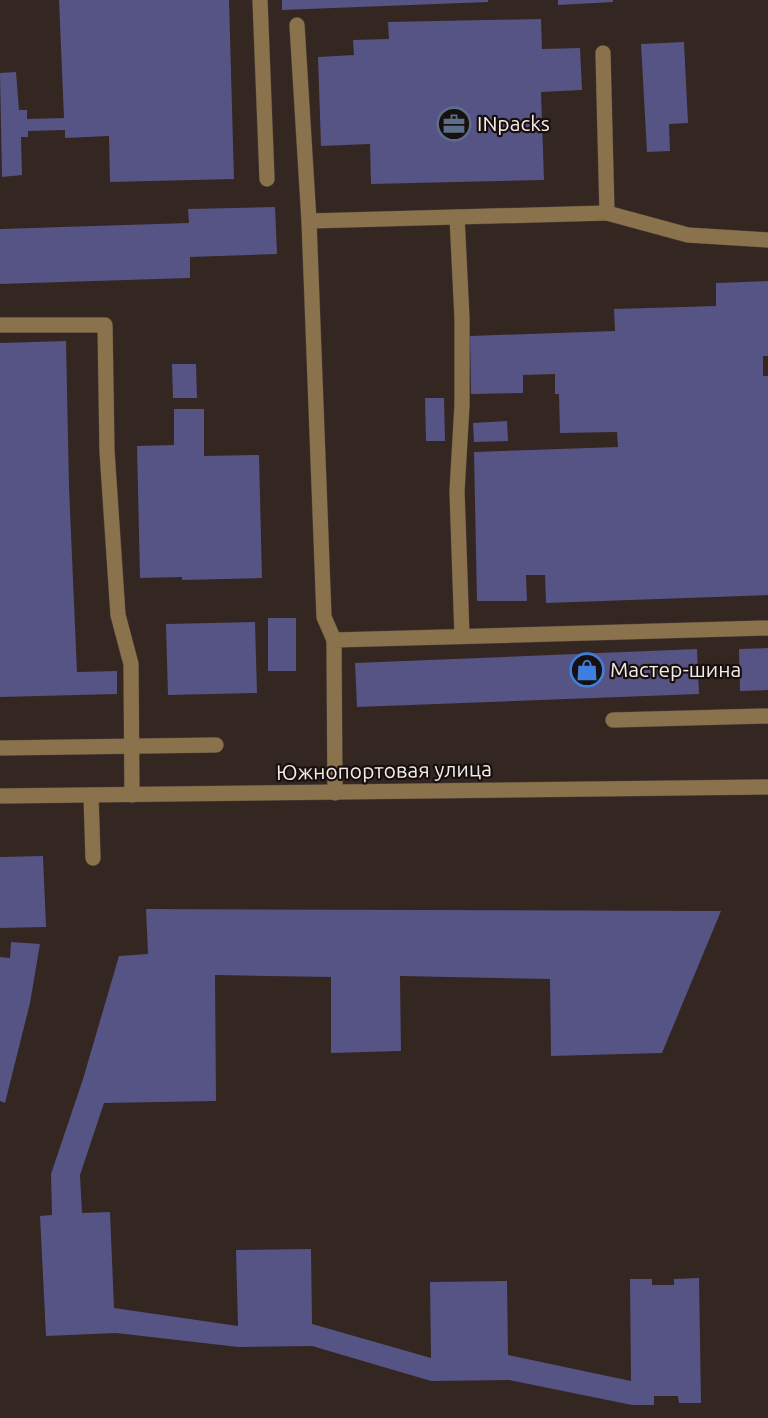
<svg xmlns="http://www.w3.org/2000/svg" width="768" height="1418" viewBox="0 0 768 1418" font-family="Ubuntu,sans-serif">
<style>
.building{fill:#555484}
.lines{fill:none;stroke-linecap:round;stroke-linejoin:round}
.minor-casing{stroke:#4f423c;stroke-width:16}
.minor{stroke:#8a724c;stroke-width:15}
.labels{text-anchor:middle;stroke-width:4.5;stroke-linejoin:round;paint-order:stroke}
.poi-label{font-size:21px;fill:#f5ebe7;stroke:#17100e;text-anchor:start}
.street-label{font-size:21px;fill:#f5ebe7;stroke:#17100e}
</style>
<rect width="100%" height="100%" fill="#342620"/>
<g class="building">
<polygon points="59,0 229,0 234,179 110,182 109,136 65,138 65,130 28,131 28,137 21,137 22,175 2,177 0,73 16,72 19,110 27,110 27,119 64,118"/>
<polygon points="282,0 488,0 488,2 282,10"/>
<polygon points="558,0 613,0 613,2 558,5"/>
<polygon points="541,19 542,49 580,48 582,90 541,92 544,180 371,184 370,144 321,146 318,57 354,55 353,40 389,39 388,22"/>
<polygon points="684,42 688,123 669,124 670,151 647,152 641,44"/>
<polygon points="275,207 277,254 190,257 190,278 0,284 0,229 189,223 188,209"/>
<polygon points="768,281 768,356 763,356 763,376 768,376 768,595 546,603 545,575 526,575 527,601 477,601 474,452 618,447 617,432 560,433 559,394 555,394 555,374 523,375 523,393 471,394 470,336 615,331 614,309 716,306 716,283"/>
<polygon points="66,341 69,487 77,672 117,671 117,694 0,697 0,343"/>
<polygon points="172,364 196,364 197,398 173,398"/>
<polygon points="425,398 444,398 445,441 426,441"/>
<polygon points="174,409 204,409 204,456 259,455 262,578 182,580 182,577 140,578 137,446 174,445"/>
<polygon points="507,421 508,441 474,442 473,423"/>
<rect x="268" y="618" width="28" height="53"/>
<polygon points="255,622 257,693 168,695 166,624"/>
<polygon points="768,648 768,690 740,691 739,649"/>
<polygon points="697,649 699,694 357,707 355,663"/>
<polygon points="43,856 46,927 0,928 0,857"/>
<polygon points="146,909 721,911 662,1053 551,1056 550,979 400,976 401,1051 331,1053 331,977 215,975 216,1101 104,1103 80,1175 82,1213 110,1212 114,1308 238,1326 236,1250 311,1249 312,1324 431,1358 430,1282 507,1281 508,1355 631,1381 630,1279 652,1279 652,1285 674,1285 674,1279 699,1278 701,1403 679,1403 678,1396 654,1396 654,1405 632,1405 509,1380 431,1381 312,1346 238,1347 116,1333 46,1336 40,1216 52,1215 51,1174 83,1079 119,956 148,954"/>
<polygon points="11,942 40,944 30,1003 5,1103 0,1101 0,957 10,958"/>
</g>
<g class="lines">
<g class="minor-casing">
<g id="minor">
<polyline points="260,0 267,179"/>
<polyline points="297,25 309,221 607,213 603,53"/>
<polyline points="607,213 688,235 768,240"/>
<polyline points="457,217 462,318 462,405 457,491 462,636"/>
<polyline points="309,221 324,617 334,640"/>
<polyline points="0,325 105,325 107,451 118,615 131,664 132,795"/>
<polyline points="613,720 768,716"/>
<polyline points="0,748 216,745"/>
<polyline points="335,793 334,640 768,628"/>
<polyline points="91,795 93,858"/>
<polyline points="0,796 768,787"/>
</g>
</g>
<use href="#minor" class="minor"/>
</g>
<defs>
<g id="office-ring" transform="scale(1.725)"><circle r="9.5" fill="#17100e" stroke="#5c6f8a" stroke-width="1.5"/><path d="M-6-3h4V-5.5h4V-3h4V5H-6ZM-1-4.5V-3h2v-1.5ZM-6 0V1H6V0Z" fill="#5c6f8a"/></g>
<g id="shop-ring" transform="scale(1.725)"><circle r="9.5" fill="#17100e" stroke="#3f7fe0" stroke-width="1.5"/><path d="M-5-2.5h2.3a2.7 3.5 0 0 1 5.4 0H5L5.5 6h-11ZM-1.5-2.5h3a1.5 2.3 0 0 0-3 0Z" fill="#3f7fe0"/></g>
</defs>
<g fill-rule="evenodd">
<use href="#office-ring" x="454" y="124"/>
<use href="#shop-ring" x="587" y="670"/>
</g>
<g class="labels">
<g class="poi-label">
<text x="477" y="131">INpacks</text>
<text x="610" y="677">Мастер-шина</text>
</g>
<g class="street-label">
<text transform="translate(384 771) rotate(-1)" y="7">Южнопортовая улица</text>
</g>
</g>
</svg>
